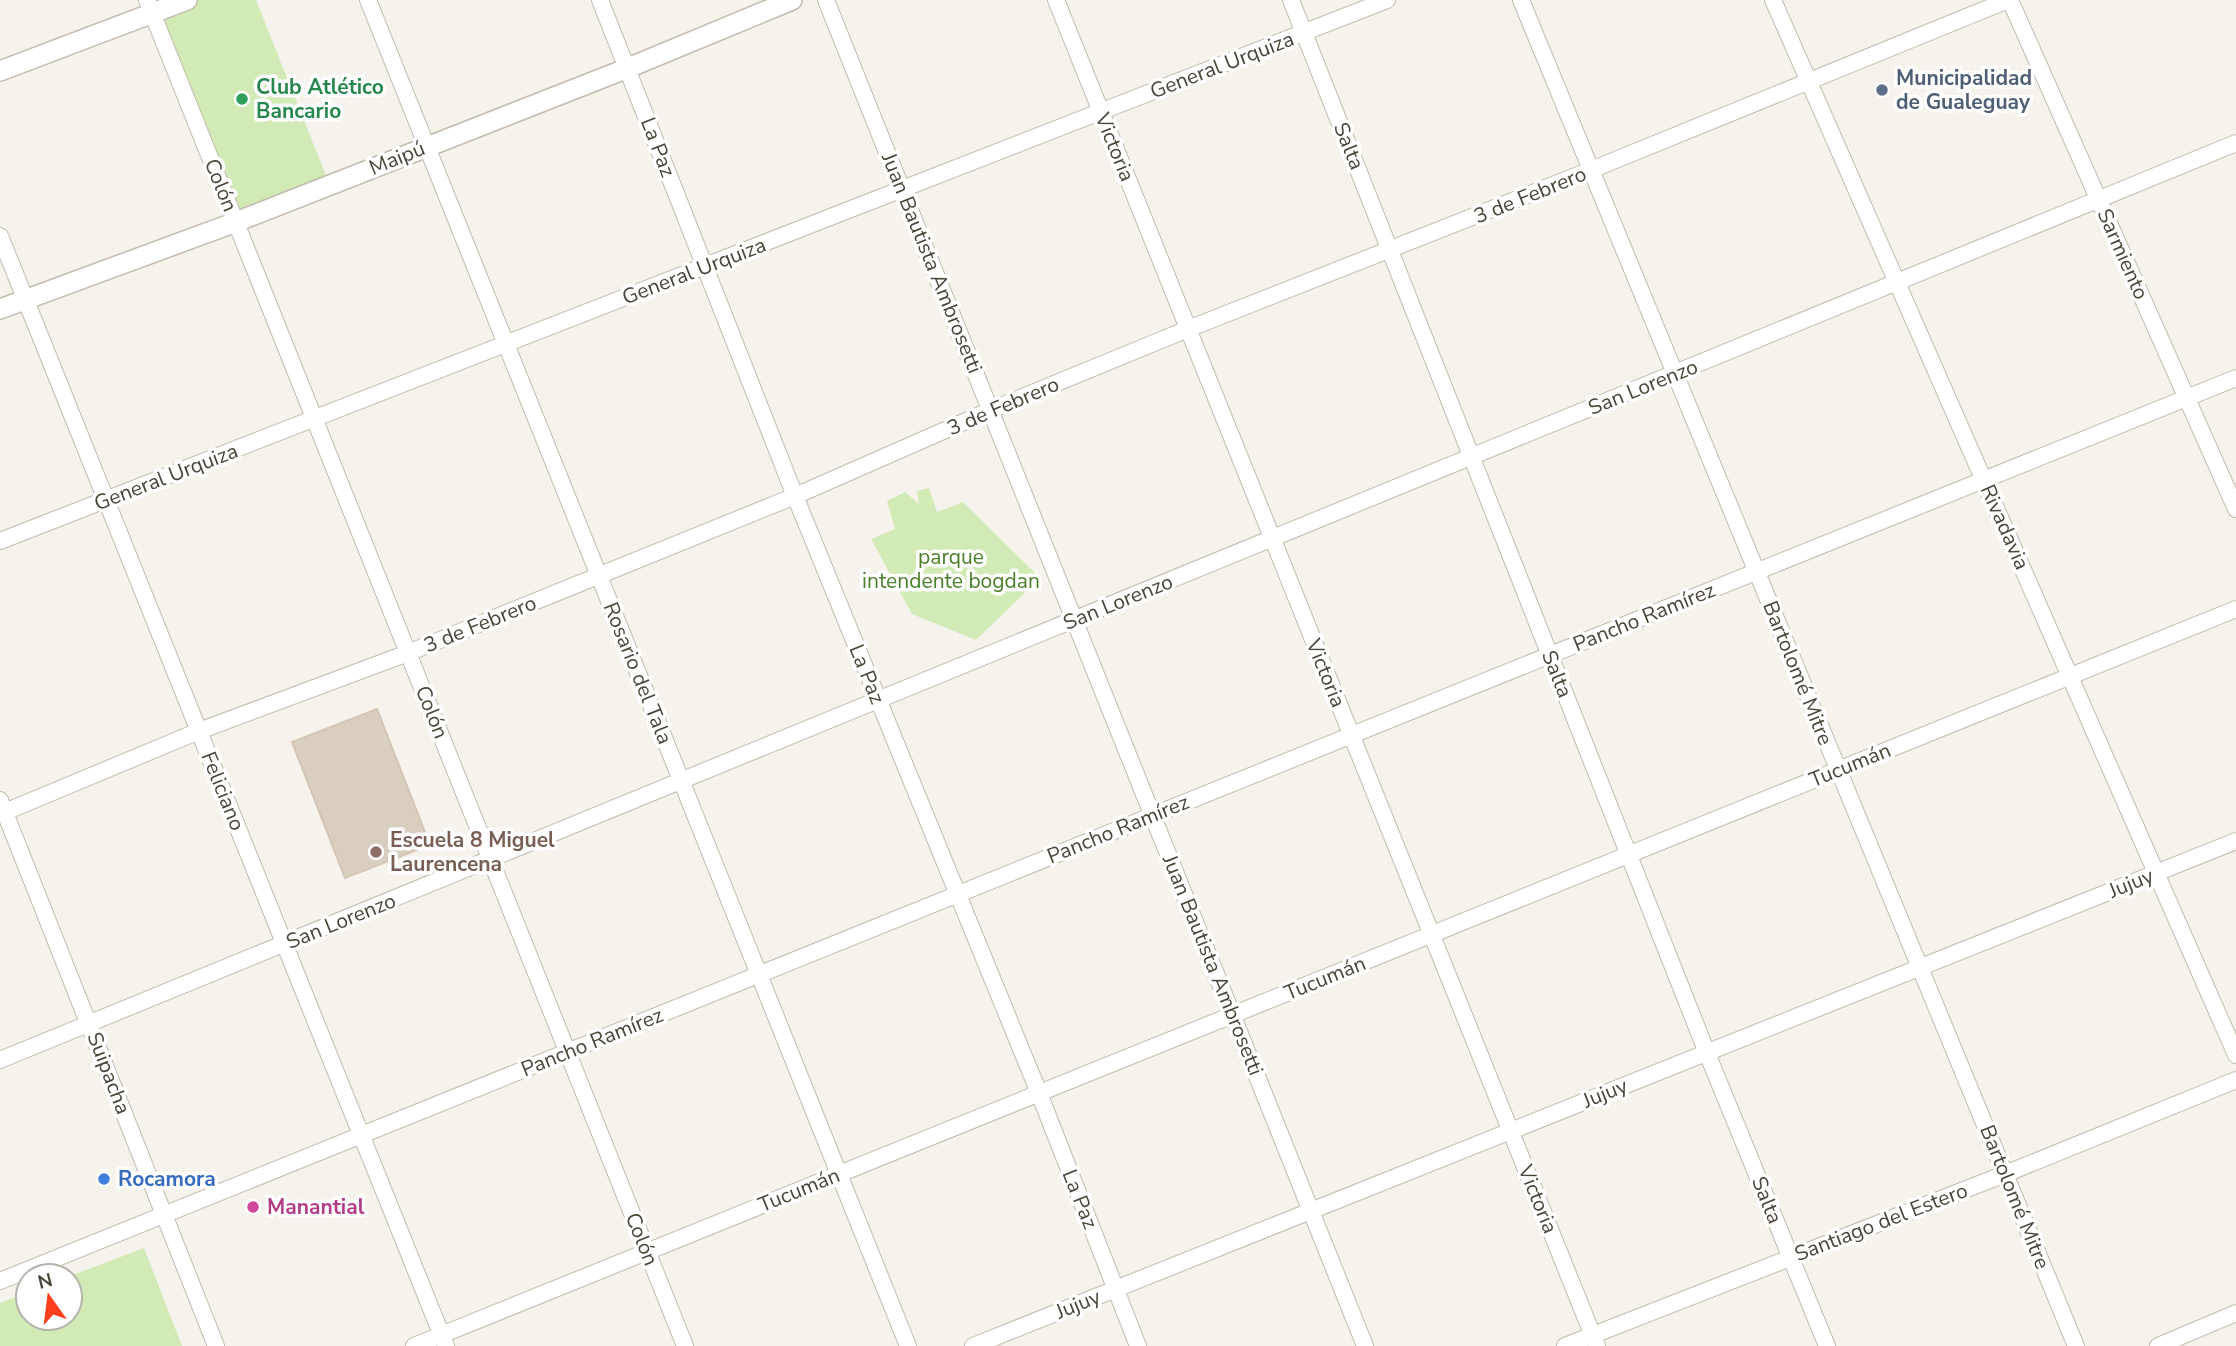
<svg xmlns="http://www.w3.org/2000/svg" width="2236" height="1346" viewBox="0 0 2236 1346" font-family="'Nunito Sans',sans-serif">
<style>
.green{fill:#d2eab5}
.building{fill:#d8cfc1;stroke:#d3c7b4;stroke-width:2}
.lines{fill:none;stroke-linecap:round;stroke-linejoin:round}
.minor-casing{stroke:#c2bbae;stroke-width:18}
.tertiary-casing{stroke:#c2bbae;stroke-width:22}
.minor{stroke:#fff;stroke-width:16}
.tertiary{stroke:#fff;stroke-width:19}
.service-dot{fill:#5c6f8a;stroke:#fff;stroke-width:2.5}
.leisure-dot{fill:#2e9e5b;stroke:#fff;stroke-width:2.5}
.education-dot{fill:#8d6e63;stroke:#fff;stroke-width:2.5}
.shop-dot{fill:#3f7fe0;stroke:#fff;stroke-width:2.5}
.hotel-dot{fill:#d1479c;stroke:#fff;stroke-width:2.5}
.labels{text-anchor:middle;stroke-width:7;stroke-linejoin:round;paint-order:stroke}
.street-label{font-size:21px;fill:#4b4439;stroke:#fff}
.service-label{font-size:21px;font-weight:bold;fill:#4e5e75;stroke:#fff;text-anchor:start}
.leisure-label{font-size:21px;font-weight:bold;fill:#27864d;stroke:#fff;text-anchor:start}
.park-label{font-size:21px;fill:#4a7f2a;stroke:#fff}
.education-label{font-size:21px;font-weight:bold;fill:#785e54;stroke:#fff;text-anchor:start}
.shop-label{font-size:21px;font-weight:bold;fill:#366cbe;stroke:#fff;text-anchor:start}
.hotel-label{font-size:21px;font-weight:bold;fill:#b23c85;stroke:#fff;text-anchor:start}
</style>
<rect width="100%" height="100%" fill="#f6f3ec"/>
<g class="green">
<polygon points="192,0 256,0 329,183 236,220 155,15"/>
<polygon points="929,488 937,512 963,502 1040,578 976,640 912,614 871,539 895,529 887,501 905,492 919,504 917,491"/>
<polygon points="144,1248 182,1346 0,1346 0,1303 28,1292 28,1318 70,1318 70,1276"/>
</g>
<polygon class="building" points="377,709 430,845 345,878 292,742"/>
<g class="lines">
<g class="minor-casing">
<g id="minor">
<polyline points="147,0 685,1346"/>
<polyline points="368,0 908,1346"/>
<polyline points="600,0 795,496 1039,1093 1138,1346"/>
<polyline points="826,0 1365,1346"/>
<polyline points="1056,0 1597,1346"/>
<polyline points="1291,0 1707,1053 1827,1346"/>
<polyline points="1521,0 2076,1346"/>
<polyline points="1773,0 2236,1055"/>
<polyline points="2010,0 2236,509"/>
<polyline points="0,236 446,1346"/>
<polyline points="0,541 1387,0"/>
<polyline points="0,800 216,1346"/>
<polyline points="0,814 199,731 408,653 795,496 991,410 1188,329 1591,170 2008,0"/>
<polyline points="0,1060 2236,143"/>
<polyline points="0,1281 2236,378"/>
<polyline points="414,1346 2236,609"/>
<polyline points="973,1346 2236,841"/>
<polyline points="1565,1346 2005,1174 2236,1080"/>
<polyline points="2158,1346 2236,1313"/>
</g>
</g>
<g class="tertiary-casing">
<g id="tertiary">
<polyline points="0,71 187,0"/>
<polyline points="0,309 236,222 628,68 792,0"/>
</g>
</g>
<use href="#minor" class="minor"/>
<use href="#tertiary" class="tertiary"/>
</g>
<circle class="service-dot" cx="1882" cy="90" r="7"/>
<circle class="leisure-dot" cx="242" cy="99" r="7"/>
<circle class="education-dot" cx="376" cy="852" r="7"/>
<circle class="shop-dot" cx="104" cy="1179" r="7"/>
<circle class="hotel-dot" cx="253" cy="1207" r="7"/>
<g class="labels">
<g class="street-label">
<text transform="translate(1222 65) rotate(-21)" y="7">General Urquiza</text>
<text transform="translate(1349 146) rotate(68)" y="7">Salta</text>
<text transform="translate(658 147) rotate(69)" y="7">La Paz</text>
<text transform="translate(1115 147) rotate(68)" y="7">Victoria</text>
<text transform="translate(397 158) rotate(-22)" y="7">Maipú</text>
<text transform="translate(221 185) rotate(68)" y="7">Colón</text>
<text transform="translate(1530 195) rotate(-22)" y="7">3 de Febrero</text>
<text transform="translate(2123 254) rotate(66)" y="7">Sarmiento</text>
<text transform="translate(932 263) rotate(68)" y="7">Juan Bautista Ambrosetti</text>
<text transform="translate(694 271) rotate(-21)" y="7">General Urquiza</text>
<text transform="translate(1643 387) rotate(-22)" y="7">San Lorenzo</text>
<text transform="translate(1003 406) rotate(-23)" y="7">3 de Febrero</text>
<text transform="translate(166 477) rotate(-21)" y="7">General Urquiza</text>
<text transform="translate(2005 527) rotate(66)" y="7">Rivadavia</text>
<text transform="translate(1118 602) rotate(-22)" y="7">San Lorenzo</text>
<text transform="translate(1644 617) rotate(-22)" y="7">Pancho Ramírez</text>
<text transform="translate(480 624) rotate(-22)" y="7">3 de Febrero</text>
<text transform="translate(638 673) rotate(68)" y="7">Rosario del Tala</text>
<text transform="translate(1326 673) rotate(68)" y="7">Victoria</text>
<text transform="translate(1798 673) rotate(68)" y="7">Bartolomé Mitre</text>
<text transform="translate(867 674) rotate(68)" y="7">La Paz</text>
<text transform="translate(1557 674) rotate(68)" y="7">Salta</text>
<text transform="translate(432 712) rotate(68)" y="7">Colón</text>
<text transform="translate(1850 765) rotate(-22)" y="7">Tucumán</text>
<text transform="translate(223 791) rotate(68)" y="7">Feliciano</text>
<text transform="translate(1118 829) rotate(-22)" y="7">Pancho Ramírez</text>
<text transform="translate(2131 883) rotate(-22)" y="7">Jujuy</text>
<text transform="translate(341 921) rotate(-22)" y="7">San Lorenzo</text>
<text transform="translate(1213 965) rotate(68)" y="7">Juan Bautista Ambrosetti</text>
<text transform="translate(1325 978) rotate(-22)" y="7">Tucumán</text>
<text transform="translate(592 1042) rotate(-22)" y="7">Pancho Ramírez</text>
<text transform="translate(109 1073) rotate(69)" y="7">Suipacha</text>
<text transform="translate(1605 1093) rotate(-22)" y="7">Jujuy</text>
<text transform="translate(799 1190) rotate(-22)" y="7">Tucumán</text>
<text transform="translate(2015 1197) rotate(68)" y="7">Bartolomé Mitre</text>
<text transform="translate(1080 1199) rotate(68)" y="7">La Paz</text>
<text transform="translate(1538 1199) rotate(68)" y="7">Victoria</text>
<text transform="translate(1767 1200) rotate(68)" y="7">Salta</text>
<text transform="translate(1881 1222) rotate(-21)" y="7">Santiago del Estero</text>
<text transform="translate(642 1239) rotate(68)" y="7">Colón</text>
<text transform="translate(1078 1304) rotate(-22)" y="7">Jujuy</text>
</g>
<g class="service-label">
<text x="1896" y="85">Municipalidad<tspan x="1896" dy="24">de Gualeguay</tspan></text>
</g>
<g class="leisure-label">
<text x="256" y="94">Club Atlético<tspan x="256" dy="24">Bancario</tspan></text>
</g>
<g class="park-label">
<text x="951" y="564">parque<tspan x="951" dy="24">intendente bogdan</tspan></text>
</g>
<g class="education-label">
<text x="390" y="847">Escuela 8 Miguel<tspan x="390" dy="24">Laurencena</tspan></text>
</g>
<g class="shop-label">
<text x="118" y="1186">Rocamora</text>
</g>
<g class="hotel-label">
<text x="267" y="1214">Manantial</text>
</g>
</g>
<g transform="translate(49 1297) rotate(346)"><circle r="33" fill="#ffffff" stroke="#b7b4b0" stroke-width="2"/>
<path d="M0-5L12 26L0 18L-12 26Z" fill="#fc3f1d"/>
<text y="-10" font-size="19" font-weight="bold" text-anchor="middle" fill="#4b4439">N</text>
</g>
</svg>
